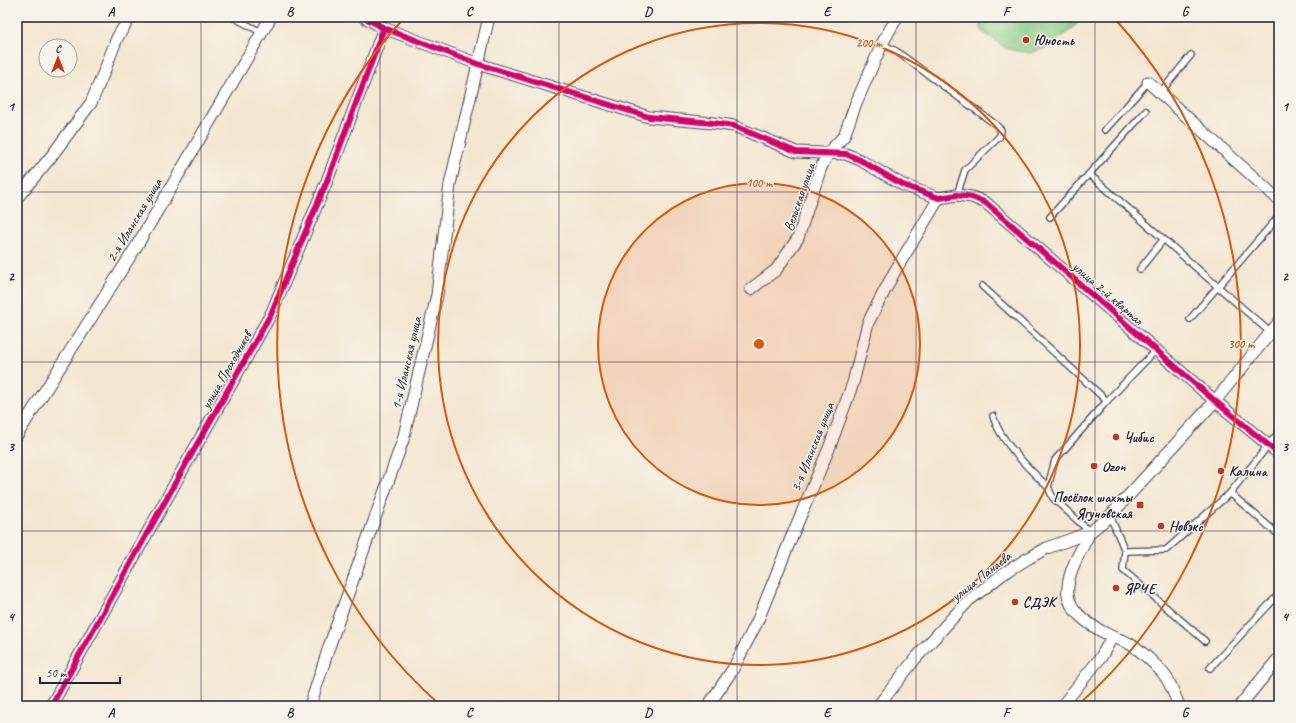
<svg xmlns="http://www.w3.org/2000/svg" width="1296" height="723" viewBox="0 0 1296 723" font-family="Caveat,sans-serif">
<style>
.green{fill:#8bce87;stroke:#567861}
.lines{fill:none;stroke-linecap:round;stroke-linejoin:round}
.lane-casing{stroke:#424052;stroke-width:8}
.street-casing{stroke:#424052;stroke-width:13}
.lane{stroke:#fff;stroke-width:5.5}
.street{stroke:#fff;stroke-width:11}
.cycleway-casing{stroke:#f7f3e8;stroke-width:8}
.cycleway{stroke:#d6006c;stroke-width:6}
.grid{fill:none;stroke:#22223b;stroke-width:1;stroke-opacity:0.55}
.ring{fill:none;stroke:#de560e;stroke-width:2}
.poi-dot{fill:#c8321e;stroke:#f7f3e8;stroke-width:1.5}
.labels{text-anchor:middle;stroke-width:3;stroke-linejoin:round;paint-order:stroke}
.poi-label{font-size:14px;font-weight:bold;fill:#22223b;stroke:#f7f3e8;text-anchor:start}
.street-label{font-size:14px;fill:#22223b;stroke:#f7f3e8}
.centre{fill:#de560e;stroke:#f7f3e8;stroke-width:2}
.ring-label{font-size:12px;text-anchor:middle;font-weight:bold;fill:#de560e;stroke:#f7f3e8;stroke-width:3;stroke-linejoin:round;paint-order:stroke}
.neatline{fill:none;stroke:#22223b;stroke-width:1.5}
.grid-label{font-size:13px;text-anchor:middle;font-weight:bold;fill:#22223b}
</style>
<rect width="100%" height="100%" fill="#f7f3e8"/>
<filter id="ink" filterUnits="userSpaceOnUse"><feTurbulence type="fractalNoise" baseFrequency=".025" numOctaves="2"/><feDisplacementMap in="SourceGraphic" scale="8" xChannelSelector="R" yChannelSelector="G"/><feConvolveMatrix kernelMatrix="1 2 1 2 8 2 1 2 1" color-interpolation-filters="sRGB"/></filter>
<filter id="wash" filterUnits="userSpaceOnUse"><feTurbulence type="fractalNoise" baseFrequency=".012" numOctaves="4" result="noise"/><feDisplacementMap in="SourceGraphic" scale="16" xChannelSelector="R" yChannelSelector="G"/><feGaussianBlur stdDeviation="0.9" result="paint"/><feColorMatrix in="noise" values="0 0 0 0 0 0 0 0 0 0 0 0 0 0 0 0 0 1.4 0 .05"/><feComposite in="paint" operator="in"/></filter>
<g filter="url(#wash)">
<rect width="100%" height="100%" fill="#f4e7d2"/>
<polygon class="green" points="976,17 1082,17 1074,27 1047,48 1030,53 1007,49 983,32"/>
</g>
<g filter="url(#ink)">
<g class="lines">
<g class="lane-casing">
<g id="lane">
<polyline points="233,17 261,32"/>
<polyline points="882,44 896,51 995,124 1001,130 1000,136 965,170 957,195"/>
<polyline points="1160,93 1191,55"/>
<polyline points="1105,130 1148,82"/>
<polyline points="1089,174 1146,111"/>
<polyline points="1050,217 1089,174 1279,340"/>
<polyline points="1140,269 1163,240"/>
<polyline points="982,286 1107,401 1055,460 1048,487 1053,498 1090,532"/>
<polyline points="1190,319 1279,216"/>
<polyline points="1107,401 1156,350"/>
<path d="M 993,416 C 1000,441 1029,469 1048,487"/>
<polyline points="1279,432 1230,493 1279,535"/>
<polyline points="1110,516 1125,551 1123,570 1205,641"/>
<polyline points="1125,551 1166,550 1230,493"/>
<polyline points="1210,668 1279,594"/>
</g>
</g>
<g class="street-casing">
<g id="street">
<polyline points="364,17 384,28 478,64 649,117 713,123 734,126 796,152 846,154 860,160 903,185 939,198 957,195 972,197 986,203 1215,401 1279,454"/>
<polyline points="1148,82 1279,200"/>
<polyline points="17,198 50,158 91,103 104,72 117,38 130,17"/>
<polyline points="751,289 776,270 798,238 820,170 828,153 844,136 856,103 882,44 897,17"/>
<polyline points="17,435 136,247 271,17"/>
<path d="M 1090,532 C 1082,549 1070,567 1068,586 C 1064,610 1092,627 1111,636 C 1116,639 1123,640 1128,643 C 1137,647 1154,663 1161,671 C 1170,680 1174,694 1179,706"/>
<polyline points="1242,703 1279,658"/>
<polyline points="51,706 183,469 271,314 327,181 384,28"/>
<polyline points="310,706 330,644 403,440 437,295 450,184 489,17"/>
<polyline points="708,706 733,669 757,622 792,536 830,446 853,383 868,323 874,311 895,271 939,198"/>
<polyline points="878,706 915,659 968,601 1003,574 1027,559 1047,548 1090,532 1110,516 1215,401 1279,322"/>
<polyline points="1062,706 1101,657 1112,637"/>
</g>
</g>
<use href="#lane" class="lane"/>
<use href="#street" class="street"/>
<g class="cycleway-casing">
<g id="cycleway">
<polyline points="364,17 384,28 478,64 649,117 713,123 734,126 796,152 846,154 860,160 903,185 939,198 957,195 972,197 986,203 1215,401 1279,454"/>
<polyline points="51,706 183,469 271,314 327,181 384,28"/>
</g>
</g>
<use href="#cycleway" class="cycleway"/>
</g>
</g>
<path class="grid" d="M 201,17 L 201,706M 380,17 L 380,706M 559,17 L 559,706M 737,17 L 737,706M 916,17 L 916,706M 1095,17 L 1095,706M 17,192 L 1279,192M 17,362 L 1279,362M 17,531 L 1279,531"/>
<circle cx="759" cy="344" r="161" fill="#de560e" fill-opacity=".12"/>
<g class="ring">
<circle cx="759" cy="344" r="161"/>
<circle cx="759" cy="344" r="321"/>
<path d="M440 705A482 482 0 0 1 404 18M1114 18A482 482 0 0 1 1078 705"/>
</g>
<g class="poi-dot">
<circle cx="1026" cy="40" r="4"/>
<circle cx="1116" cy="437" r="4"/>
<circle cx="1094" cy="466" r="4"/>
<circle cx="1221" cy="471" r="4"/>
<rect x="1136" y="501" width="8" height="8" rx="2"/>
<circle cx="1161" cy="526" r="4"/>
<circle cx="1116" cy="588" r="4"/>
<circle cx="1015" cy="602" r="4"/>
</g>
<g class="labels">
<g class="poi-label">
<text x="1034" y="45">Юность</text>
<text x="1124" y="442">Чибис</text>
<text x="1102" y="471">Ozon</text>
<text x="1229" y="476">Калина</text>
<text x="1132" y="502" text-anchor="end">Посёлок шахты<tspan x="1132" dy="16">Ягуновская</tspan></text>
<text x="1169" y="531">Новэкс</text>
<text x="1124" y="593">ЯРЧЕ</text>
<text x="1023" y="607">СДЭК</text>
</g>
<g class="street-label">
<text transform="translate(799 197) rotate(-71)" y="5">Вельская улица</text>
<text transform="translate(134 220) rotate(-59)" y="5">2-я Иланская улица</text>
<text transform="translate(1108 293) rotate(41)" y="5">улица 2-й квартал</text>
<text transform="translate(406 363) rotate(-77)" y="5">1-я Иланская улица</text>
<text transform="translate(226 370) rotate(-60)" y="5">улица Проходчиков</text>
<text transform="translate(812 447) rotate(-68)" y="5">3-я Иланская улица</text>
<text transform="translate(981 576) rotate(-38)" y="5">улица Панаева</text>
</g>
</g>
<circle cx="759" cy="344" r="6" class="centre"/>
<g class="ring-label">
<text x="869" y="47">200 m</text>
<text x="759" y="187">100 m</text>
<text x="1241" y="348">300 m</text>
</g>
<rect width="1296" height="723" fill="none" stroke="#f7f3e8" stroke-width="44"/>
<g transform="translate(58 58)"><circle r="19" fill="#f7f3e8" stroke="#a29fa3"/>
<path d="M0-3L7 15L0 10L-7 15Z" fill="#c8321e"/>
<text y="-6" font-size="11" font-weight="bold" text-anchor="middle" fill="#22223b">С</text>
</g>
<path d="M40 677v6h80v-6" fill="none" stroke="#22223b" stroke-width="2"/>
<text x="46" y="677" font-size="12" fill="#22223b" stroke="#f7f3e8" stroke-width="3" paint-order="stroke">50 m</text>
<rect x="22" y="22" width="1252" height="679" class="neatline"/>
<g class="grid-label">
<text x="111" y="16">A</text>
<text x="290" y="16">B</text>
<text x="469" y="16">C</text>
<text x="648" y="16">D</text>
<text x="827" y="16">E</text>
<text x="1006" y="16">F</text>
<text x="1185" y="16">G</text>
<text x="11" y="111">1</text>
<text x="1285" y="111">1</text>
<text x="11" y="281">2</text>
<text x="1285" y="281">2</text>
<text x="11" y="451">3</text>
<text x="1285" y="451">3</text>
<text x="11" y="621">4</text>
<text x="1285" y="621">4</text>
<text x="111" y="717">A</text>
<text x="290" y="717">B</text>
<text x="469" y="717">C</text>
<text x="648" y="717">D</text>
<text x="827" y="717">E</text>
<text x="1006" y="717">F</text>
<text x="1185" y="717">G</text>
</g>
</svg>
